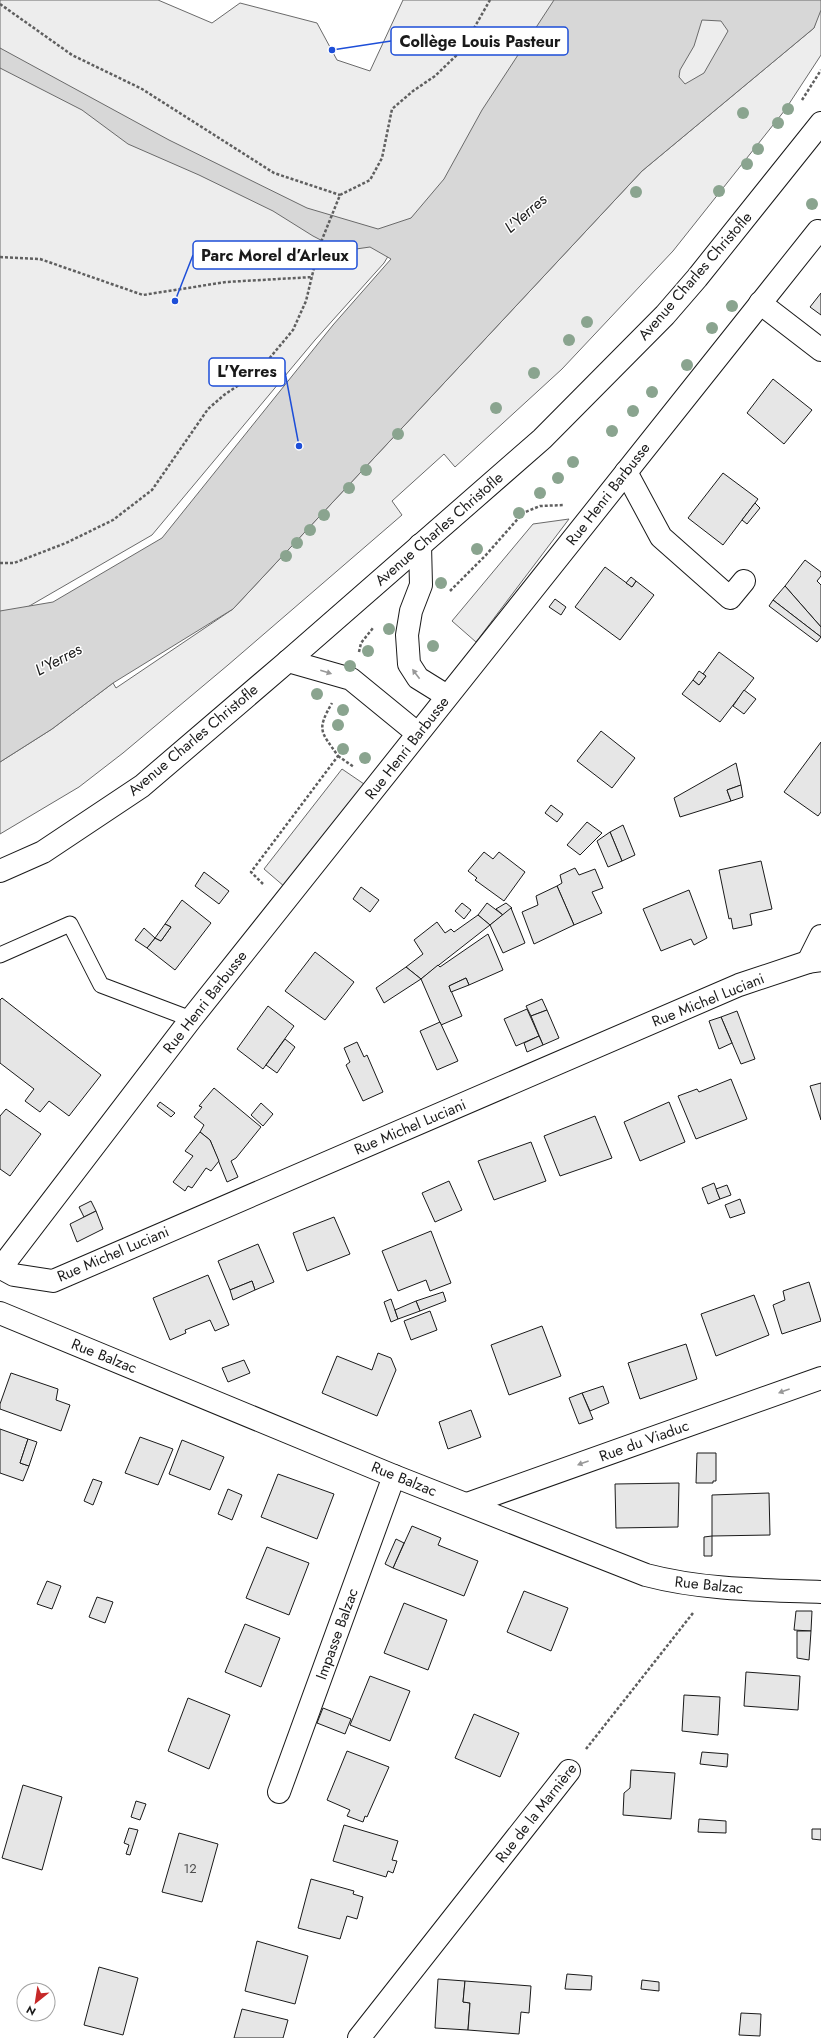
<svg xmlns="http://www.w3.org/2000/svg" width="821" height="2038" viewBox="0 0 821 2038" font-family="Jost,sans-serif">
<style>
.built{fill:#ededed;stroke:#6a6a6a}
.water{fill:#d7d7d7;stroke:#6a6a6a;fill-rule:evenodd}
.building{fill:#e6e6e6;stroke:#1a1a1a}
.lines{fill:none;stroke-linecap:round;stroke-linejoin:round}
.lane-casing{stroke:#1a1a1a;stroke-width:17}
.street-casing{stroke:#1a1a1a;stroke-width:24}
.secondary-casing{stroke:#1a1a1a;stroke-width:24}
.path{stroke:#5f5f5f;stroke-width:2.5;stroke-dasharray:3 2;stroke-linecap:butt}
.lane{stroke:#fff;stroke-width:15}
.street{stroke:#fff;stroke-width:22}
.secondary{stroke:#fff;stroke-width:22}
.tree{fill:#8aa48f}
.oneway{fill:#989898}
.labels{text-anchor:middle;stroke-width:3;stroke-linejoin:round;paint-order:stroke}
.number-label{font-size:13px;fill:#4d4d4d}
.street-label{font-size:15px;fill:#1a1a1a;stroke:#fff}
.water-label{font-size:16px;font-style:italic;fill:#1a1a1a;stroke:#fff}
.leader{fill:none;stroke:#1d4ed8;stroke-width:1.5}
.callout-dot{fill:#1d4ed8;stroke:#fff;stroke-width:1.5}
.callout{fill:#fff;stroke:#1d4ed8;stroke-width:1.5}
.callout-label{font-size:16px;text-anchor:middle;font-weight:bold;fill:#1a1a1a}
</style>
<rect width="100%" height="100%" fill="#fff"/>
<g class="built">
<polygon points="0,0 158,0 212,23 240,3 317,23 337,60 370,71 403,0 589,0 563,85 411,218 384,263 315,340 152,535 0,623"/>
<polygon points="821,0 821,55 785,110 673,251 562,369 455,467 444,454 392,501 402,515 228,665 123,753 79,787 0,834 0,762 52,729 113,683 116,688 233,609 642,171 814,28"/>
<polygon points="738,12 722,71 682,97 673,55 701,15"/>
<polygon points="569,519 476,642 452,621 533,524"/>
<polygon points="342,769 364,784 285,887 264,869"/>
</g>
<path class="water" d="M 554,0 L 821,0 L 821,10 L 814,28 L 642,171 L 233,609 L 113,683 L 52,729 L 0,762 L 0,611 L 53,602 L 162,538 L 333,325 L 391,259 L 370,247 L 342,251 L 313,236 L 273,211 L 199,175 L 128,144 L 82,110 L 0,68 L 0,48 L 169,140 L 307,208 L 378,229 L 411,218 L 444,179 L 482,110 ZM 702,20 L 721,21 L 728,31 L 704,73 L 685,84 L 679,77 L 680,70 L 694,46 Z"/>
<g class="building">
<polygon points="821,293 821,315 810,307"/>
<polygon points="773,379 812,410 784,444 747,413"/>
<polygon points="723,473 758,499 723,545 688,518"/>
<polygon points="755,503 760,508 747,524 742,520"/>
<polygon points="805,560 821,572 821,576 817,581 821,585 821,627 785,586"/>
<polygon points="605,567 632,587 636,581 654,595 620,640 575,607"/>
<polygon points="631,577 636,581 632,587 626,583"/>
<polygon points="785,586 821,627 821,637 773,600"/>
<polygon points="555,599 566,607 561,615 549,607"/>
<polygon points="773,600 821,637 817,642 769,606"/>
<polygon points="719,652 754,678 720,722 682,694 693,680 699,685 706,676 703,674"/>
<polygon points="699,671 706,676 699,685 693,680"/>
<polygon points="744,690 756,699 744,714 733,706"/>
<polygon points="601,731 635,758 612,788 577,761"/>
<polygon points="821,742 821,812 818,816 784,792"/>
<polygon points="736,763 741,785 727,790 731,801 680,817 674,798"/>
<polygon points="741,785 743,797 731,801 727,790"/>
<polygon points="551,805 563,814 557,822 545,813"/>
<polygon points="587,822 602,833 580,855 567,845"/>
<polygon points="623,825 635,855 622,861 610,832"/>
<polygon points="610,832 622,861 608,867 597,841"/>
<polygon points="484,852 493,859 499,852 525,872 504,901 475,880 477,878 468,871"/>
<polygon points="761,861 772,909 750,914 752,925 733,929 731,918 729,919 719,870"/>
<polygon points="575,868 579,875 595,869 603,888 592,892 602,913 574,925 557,886 562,883 560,875"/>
<polygon points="204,872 229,891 219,904 195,886"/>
<polygon points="557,886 574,925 534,944 522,912 538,905 536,896"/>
<polygon points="361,887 379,900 370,912 353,899"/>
<polygon points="689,890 707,938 694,945 691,939 661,951 643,909"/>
<polygon points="182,900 211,923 175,970 147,948 155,938 161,941 171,927 165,924"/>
<polygon points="462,903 471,910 464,919 455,911"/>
<polygon points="487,903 503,915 490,925 478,915"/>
<polygon points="506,903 512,908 503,915 496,909"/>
<polygon points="511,908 525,943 503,953 490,925"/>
<polygon points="478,915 490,925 421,979 406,967 423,954 414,940 437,922 445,933 451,929 454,932"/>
<polygon points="165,924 171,927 161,941 155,938"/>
<polygon points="144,928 155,938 147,948 135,940"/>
<polygon points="488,934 503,970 469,985 466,978 449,986 462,1016 441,1025 421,979 438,965 440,967"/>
<polygon points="315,952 354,982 325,1020 285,991"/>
<polygon points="406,967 421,979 384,1003 376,988"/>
<polygon points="466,978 469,985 451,992 449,986"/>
<polygon points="2,998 101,1075 69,1116 49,1101 40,1112 25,1101 34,1089 0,1063 0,1000"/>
<polygon points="542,999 547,1010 531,1016 526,1006"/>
<polygon points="268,1006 294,1026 263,1069 237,1049"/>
<polygon points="527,1009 539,1036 516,1046 504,1019"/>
<polygon points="547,1010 559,1038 543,1045 531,1016"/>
<polygon points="737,1011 755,1059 741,1064 721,1017"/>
<polygon points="721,1017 732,1043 719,1049 709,1021"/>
<polygon points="440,1022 458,1061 437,1070 420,1031"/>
<polygon points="539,1036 543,1045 527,1052 524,1043"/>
<polygon points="285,1039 295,1047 277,1073 266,1065"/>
<polygon points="357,1042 364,1057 367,1055 383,1092 363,1101 346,1065 350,1062 344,1048"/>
<polygon points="731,1079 747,1119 696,1139 678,1096 697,1089 699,1092"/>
<polygon points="821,1083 821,1120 810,1086"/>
<polygon points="214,1088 261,1127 236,1158 231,1161 238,1177 227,1182 210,1140 200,1132 204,1125 194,1117 202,1107 199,1106"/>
<polygon points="160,1102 175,1113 171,1117 157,1106"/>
<polygon points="669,1102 685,1142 640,1161 624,1122"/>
<polygon points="261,1103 273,1114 263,1126 251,1115"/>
<polygon points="6,1109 41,1134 10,1176 0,1169 0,1116"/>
<polygon points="595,1116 612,1158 560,1176 544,1136"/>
<polygon points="200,1132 210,1140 219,1161 211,1171 206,1168 192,1188 188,1186 185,1191 173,1182 193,1156 185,1151"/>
<polygon points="531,1142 546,1181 494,1200 478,1161"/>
<polygon points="449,1181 462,1210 435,1222 422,1193"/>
<polygon points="714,1183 720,1199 708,1204 702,1188"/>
<polygon points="727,1185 731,1195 720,1199 716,1189"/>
<polygon points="740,1199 745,1213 730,1218 725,1205"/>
<polygon points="91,1201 96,1211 84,1217 79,1207"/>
<polygon points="96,1211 103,1229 77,1242 70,1224"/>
<polygon points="334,1217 350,1254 307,1271 293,1233"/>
<polygon points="431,1231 451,1283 430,1291 426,1280 398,1291 382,1251"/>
<polygon points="258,1244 274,1282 255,1290 252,1281 230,1290 218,1261"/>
<polygon points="208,1275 229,1325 215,1331 210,1320 185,1330 186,1333 170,1340 153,1298"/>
<polygon points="252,1281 255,1290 233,1300 230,1290"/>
<polygon points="809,1282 821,1321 782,1334 773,1305 785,1300 783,1291"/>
<polygon points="443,1292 446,1301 420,1311 416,1301"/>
<polygon points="754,1295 769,1335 716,1356 701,1314"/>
<polygon points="391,1299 398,1319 391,1322 384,1302"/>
<polygon points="416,1301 420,1311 398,1319 395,1310"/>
<polygon points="430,1311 437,1330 411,1340 404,1321"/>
<polygon points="542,1326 561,1376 509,1395 491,1345"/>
<polygon points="686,1344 697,1379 640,1399 628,1363"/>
<polygon points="378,1353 391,1358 396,1370 377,1416 322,1393 337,1356 372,1370"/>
<polygon points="244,1360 250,1373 228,1382 222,1368"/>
<polygon points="11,1373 58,1389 56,1400 70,1405 61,1431 0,1409 0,1404"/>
<polygon points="603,1386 609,1403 590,1411 582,1393"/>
<polygon points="582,1393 593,1419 579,1424 569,1398"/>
<polygon points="471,1410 481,1437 448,1449 439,1422"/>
<polygon points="0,1429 28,1439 20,1463 29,1466 23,1481 0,1473"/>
<polygon points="140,1437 173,1449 158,1485 125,1473"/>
<polygon points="28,1439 37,1442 29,1466 20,1463"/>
<polygon points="182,1440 224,1457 210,1490 169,1474"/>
<polygon points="697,1453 716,1453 716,1481 713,1481 713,1483 696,1483"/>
<polygon points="278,1474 334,1494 317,1539 261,1517"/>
<polygon points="93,1479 102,1482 93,1505 84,1501"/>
<polygon points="679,1483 678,1527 616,1528 615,1484"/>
<polygon points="228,1489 242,1495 232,1520 218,1514"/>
<polygon points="769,1493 770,1535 712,1536 712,1495"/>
<polygon points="412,1526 441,1538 438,1545 478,1561 464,1596 393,1568"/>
<polygon points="712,1536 712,1556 704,1556 704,1537"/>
<polygon points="396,1539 404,1543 393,1568 385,1564"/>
<polygon points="267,1547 309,1563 289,1615 246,1598"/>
<polygon points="47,1581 61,1586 52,1609 37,1604"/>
<polygon points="524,1591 568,1608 551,1651 507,1632"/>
<polygon points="97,1597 113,1602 105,1623 89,1617"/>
<polygon points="404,1603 447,1620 428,1670 384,1653"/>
<polygon points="796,1611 812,1611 811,1631 794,1630"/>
<polygon points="245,1624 280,1638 261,1687 225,1672"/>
<polygon points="797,1631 811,1631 809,1660 797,1658"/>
<polygon points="746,1672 800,1676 798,1710 744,1706"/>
<polygon points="370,1676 410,1691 390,1741 350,1725"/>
<polygon points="684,1695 720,1697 718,1735 682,1731"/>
<polygon points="188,1698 230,1715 209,1769 168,1751"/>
<polygon points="323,1708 351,1719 345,1734 317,1723"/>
<polygon points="474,1714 519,1733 500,1777 455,1758"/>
<polygon points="347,1751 389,1767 367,1817 365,1816 363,1822 347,1816 350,1810 327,1800"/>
<polygon points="702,1752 728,1754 727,1767 700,1764"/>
<polygon points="631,1770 675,1773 671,1819 623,1815 624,1793 630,1788"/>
<polygon points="23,1785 62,1797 42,1870 2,1858"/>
<polygon points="136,1801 146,1804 140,1820 131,1817"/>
<polygon points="699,1819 726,1821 726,1833 698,1832"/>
<polygon points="344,1825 398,1841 392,1860 397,1861 393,1873 388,1871 386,1877 333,1861"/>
<polygon points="129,1828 138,1830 130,1855 126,1854 129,1845 124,1843"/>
<polygon points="812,1829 821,1829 821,1840 812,1839"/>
<polygon points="179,1833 218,1844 202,1902 162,1892"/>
<polygon points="311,1879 354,1891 353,1894 363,1897 357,1919 347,1916 340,1939 298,1928"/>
<polygon points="257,1941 308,1956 295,2004 245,1991"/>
<polygon points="99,1967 138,1978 123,2035 84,2025"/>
<polygon points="567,1974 592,1976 591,1990 565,1989"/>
<polygon points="438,1979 465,1981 463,2002 470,2003 468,2030 435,2028"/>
<polygon points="642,1980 659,1982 659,1991 641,1989"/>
<polygon points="465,1981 531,1986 529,2013 521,2012 519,2034 468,2030 470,2003 463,2002"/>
<polygon points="242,2009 288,2020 283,2038 234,2038"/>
<polygon points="741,2013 761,2014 760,2036 739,2035"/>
</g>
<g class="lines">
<g class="lane-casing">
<polyline id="lane" points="0,955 70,924 101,985 191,1019"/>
</g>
<g class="street-casing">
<g id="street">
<polyline points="760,303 821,350"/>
<polyline points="626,472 661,537 730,598 744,581"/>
<polyline points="420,545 421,585 411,611 407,635 409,664 418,678 447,696"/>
<polyline points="288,661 351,679 417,733"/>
<polyline points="808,962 821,936"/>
<polyline points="1,1268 14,1275 53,1281 739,985 808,962 821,960"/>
<polyline points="0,1269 191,1019 818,231"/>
<path d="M 0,1313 L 394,1476 L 646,1575 C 703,1590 762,1590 821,1592"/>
<polyline points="467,1504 821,1378"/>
<polyline points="279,1792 394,1476"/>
<polyline points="359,2038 569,1771"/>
</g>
</g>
<g class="secondary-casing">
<polyline id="secondary" points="0,871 43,852 142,786 288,661 542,439 665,315 697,278 821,123"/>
</g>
<g class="path">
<polyline points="0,4 72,55 142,89 274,173 340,195"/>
<polyline points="802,100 821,70"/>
<polyline points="0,257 40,259 143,295 226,282 313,277"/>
<polyline points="0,563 14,563 66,543 113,520 152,490 208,409 224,395 258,372 293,330 306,301 319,247 340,195 370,180 382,158 392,109 413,91 435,76 461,51 490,0"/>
<polyline points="450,591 486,555 523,513 540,506 564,505"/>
<polyline points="359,652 361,643 373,628"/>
<polyline points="338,756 354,767"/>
<path d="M 263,884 L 251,872 L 338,756 C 321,731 316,731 332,703"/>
<polyline points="586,1749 693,1613"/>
</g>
<use href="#lane" class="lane"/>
<use href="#street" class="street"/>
<use href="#secondary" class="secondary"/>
</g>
<g class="tree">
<circle cx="788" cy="109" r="6"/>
<circle cx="743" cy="113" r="6"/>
<circle cx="778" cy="123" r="6"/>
<circle cx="758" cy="149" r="6"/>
<circle cx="747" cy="164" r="6"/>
<circle cx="719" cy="191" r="6"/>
<circle cx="636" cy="192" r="6"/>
<circle cx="812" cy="204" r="6"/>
<circle cx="732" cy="306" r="6"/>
<circle cx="587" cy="322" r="6"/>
<circle cx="712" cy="328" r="6"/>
<circle cx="569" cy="340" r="6"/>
<circle cx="687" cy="365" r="6"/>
<circle cx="534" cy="373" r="6"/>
<circle cx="652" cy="392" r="6"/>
<circle cx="496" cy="408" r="6"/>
<circle cx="633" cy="411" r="6"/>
<circle cx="612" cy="431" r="6"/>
<circle cx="398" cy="434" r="6"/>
<circle cx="573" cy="462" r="6"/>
<circle cx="366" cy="470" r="6"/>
<circle cx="558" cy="478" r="6"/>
<circle cx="349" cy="488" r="6"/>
<circle cx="540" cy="493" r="6"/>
<circle cx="519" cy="513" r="6"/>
<circle cx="324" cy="515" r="6"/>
<circle cx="310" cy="530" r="6"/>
<circle cx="297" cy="543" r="6"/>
<circle cx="477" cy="549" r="6"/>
<circle cx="286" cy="556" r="6"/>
<circle cx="441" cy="583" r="6"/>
<circle cx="389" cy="629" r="6"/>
<circle cx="433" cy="646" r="6"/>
<circle cx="368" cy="651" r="6"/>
<circle cx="350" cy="666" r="6"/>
<circle cx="317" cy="694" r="6"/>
<circle cx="343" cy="710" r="6"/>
<circle cx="338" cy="725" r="6"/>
<circle cx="343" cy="749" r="6"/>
<circle cx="365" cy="758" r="6"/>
</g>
<defs><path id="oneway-solid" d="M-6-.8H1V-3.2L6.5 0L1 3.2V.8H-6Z"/></defs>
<g class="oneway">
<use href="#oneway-solid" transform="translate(326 672) rotate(17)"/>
<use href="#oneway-solid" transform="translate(416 674) rotate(-127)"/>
<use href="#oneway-solid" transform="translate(784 1391) rotate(160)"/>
<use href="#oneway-solid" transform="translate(583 1463) rotate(160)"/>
</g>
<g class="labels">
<g class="number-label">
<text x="190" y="1873">12</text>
</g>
<g class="street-label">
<text transform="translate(695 276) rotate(-49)" y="5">Avenue Charles Christofle</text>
<text transform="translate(608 494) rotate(-52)" y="5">Rue Henri Barbusse</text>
<text transform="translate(439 529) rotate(-41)" y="5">Avenue Charles Christofle</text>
<text transform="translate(193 740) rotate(-40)" y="5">Avenue Charles Christofle</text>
<text transform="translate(407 748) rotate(-52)" y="5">Rue Henri Barbusse</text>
<text transform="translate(708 1000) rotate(-22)" y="5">Rue Michel Luciani</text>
<text transform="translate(205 1002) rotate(-52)" y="5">Rue Henri Barbusse</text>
<text transform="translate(410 1127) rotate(-23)" y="5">Rue Michel Luciani</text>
<text transform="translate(113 1254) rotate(-23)" y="5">Rue Michel Luciani</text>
<text transform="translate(104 1356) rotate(22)" y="5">Rue Balzac</text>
<text transform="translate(644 1441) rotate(-20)" y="5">Rue du Viaduc</text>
<text transform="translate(404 1479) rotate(22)" y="5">Rue Balzac</text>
<text transform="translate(709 1585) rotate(6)" y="5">Rue Balzac</text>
<text transform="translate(337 1634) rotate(-70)" y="5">Impasse Balzac</text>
<text transform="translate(536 1813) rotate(-52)" y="5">Rue de la Marnière</text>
</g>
<g class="water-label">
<text transform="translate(525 213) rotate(-41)" y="6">L'Yerres</text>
<text transform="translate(58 659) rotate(-28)" y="6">L'Yerres</text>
</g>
</g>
<path class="leader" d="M332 50L391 41M175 301L193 255M299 446L285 372"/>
<g class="callout-dot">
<circle cx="332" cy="50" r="4"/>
<circle cx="175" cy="301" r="4"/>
<circle cx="299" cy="446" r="4"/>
</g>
<g class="callout">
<rect x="391" y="27" width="177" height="28" rx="4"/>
<rect x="193" y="241" width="164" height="28" rx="4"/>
<rect x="209" y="358" width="76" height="28" rx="4"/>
</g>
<g class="callout-label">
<text x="480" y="47">Collège Louis Pasteur</text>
<text x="275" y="261">Parc Morel d’Arleux</text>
<text x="247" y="377">L'Yerres</text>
</g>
<g transform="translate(36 2002) rotate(210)"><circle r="19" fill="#ffffff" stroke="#a3a3a3"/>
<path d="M0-3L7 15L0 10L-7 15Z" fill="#c62828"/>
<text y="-6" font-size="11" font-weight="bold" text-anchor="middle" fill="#1a1a1a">N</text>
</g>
</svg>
